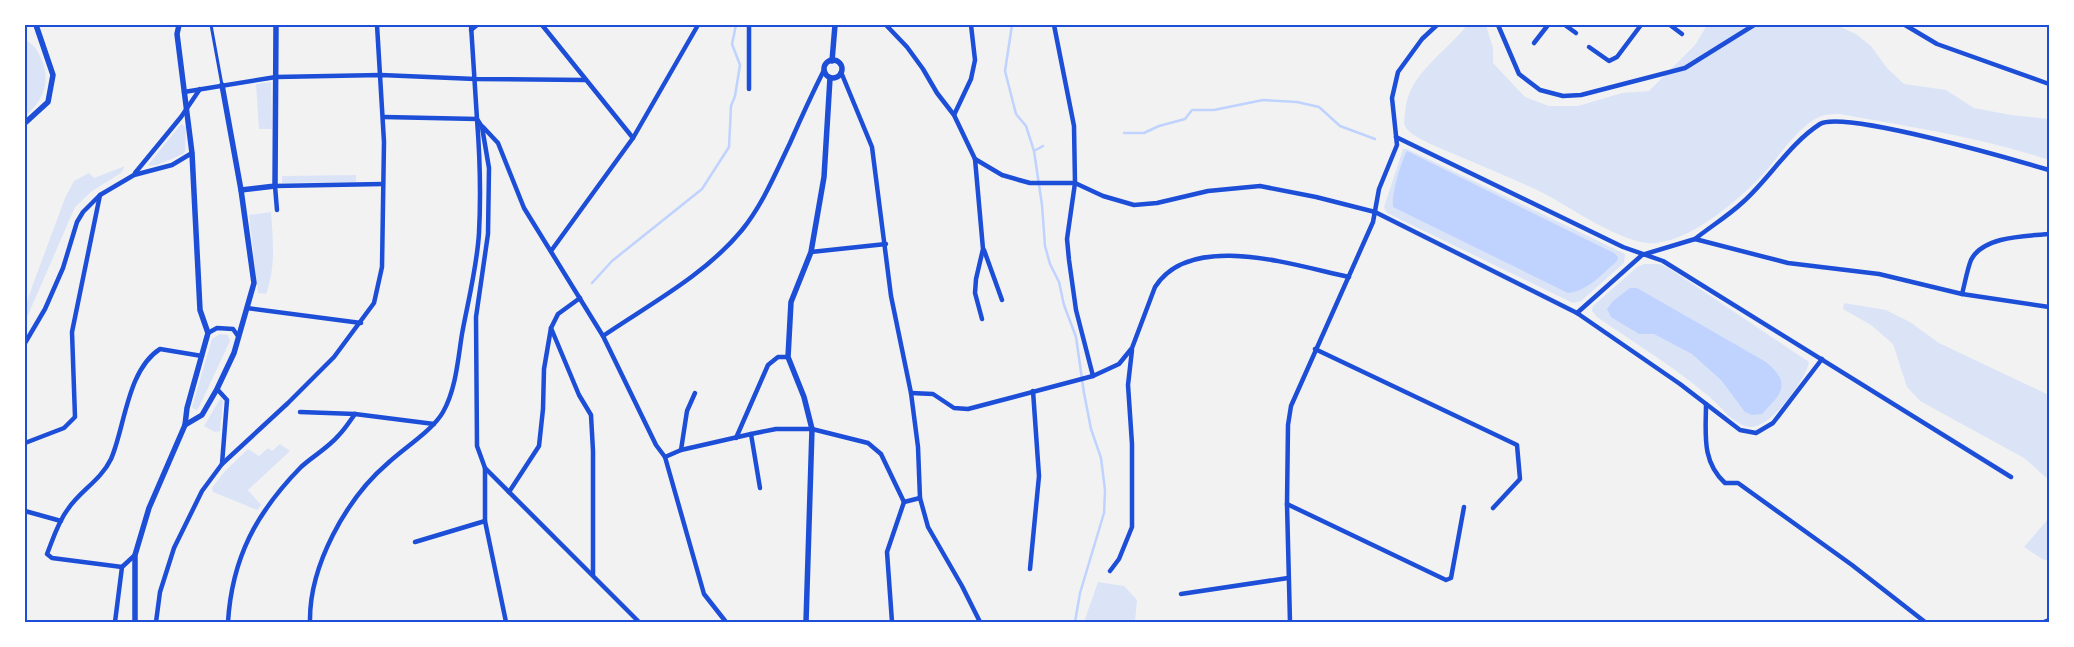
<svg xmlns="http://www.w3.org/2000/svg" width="2074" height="647" viewBox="0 0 2074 647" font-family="'Archivo Narrow',sans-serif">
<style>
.green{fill:#dbe4f7}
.water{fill:#bfd3fe}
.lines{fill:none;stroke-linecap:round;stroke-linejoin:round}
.stream{stroke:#bfd3fe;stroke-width:2.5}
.pedestrian{stroke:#1d4ed8;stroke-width:3}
.minor{stroke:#1d4ed8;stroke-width:4.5}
.tertiary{stroke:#1d4ed8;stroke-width:5.5}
.neatline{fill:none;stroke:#1d4ed8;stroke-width:2}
</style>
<rect width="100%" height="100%" fill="#f2f2f2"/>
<g class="green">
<path d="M 1467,25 L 1486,25 L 1493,48 L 1493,63 L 1525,97 L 1549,106 L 1578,106 L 1622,93 L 1649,91 L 1695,45 L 1707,25 L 1836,25 L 1856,34 L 1871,46 L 1887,68 L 1904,84 L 1946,90 L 1974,108 L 2011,115 L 2049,119 L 2049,160 C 1981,137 1910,127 1840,114 C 1835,114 1829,114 1825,115 C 1803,120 1780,155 1765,172 C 1740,199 1694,239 1656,243 C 1625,247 1568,205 1539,191 C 1502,174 1465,159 1428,143 C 1420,138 1406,133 1404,123 C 1404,120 1405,115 1405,112 C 1408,73 1446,53 1467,25 Z"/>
<path d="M 25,40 C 35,45 38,51 42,61 C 51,83 43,101 25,116 Z"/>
<polygon points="271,82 272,129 259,129 256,84"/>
<polygon points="181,124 186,127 185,151 183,154 157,165 149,166 148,165"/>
<polygon points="1403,149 1407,149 1625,254 1624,263 1581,301 1573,303 1387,213 1384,207"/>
<polygon points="125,166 121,173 92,191 75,207 25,322 25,308 32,287 65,198 74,181 89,173 94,178"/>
<polygon points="356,175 356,182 282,183 282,176"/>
<path d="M 271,212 C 273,240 276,267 266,294 L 258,293 L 249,215 Z"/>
<path d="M 1644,264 L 1659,264 L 1667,267 L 1809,362 C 1806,379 1771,428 1751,427 C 1735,426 1723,409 1712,399 C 1676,368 1636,344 1597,317 L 1592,311 L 1593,306 L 1637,267 Z"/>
<polygon points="1844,303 1886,310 1910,322 1939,343 2049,395 2049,480 2024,458 1920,401 1907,387 1893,344 1871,325 1843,309"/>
<polygon points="220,334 228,335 230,341 200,405 197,410 194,409 192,407 212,339"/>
<polygon points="220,399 223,400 220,431 215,432 204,426"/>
<polygon points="280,444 290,451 248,490 261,505 257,510 213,492 212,488 224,472 248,449 259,456 268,448 272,451"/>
<polygon points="2049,518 2049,561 2042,559 2024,547"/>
<polygon points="1098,582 1124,586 1137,600 1135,622 1084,622"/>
</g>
<g class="water">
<path d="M 1407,151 L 1614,253 L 1618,257 L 1617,261 C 1602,274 1588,291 1568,293 L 1393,207 C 1391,195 1401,162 1407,151 Z"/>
<path d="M 1630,288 L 1637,288 L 1766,362 C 1792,384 1782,393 1762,414 L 1752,415 L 1745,412 L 1721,380 L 1692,354 L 1654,334 L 1639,334 L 1611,317 L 1607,309 L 1613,301 Z"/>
</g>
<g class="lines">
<g class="stream">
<polyline points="1012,25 1005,71 1016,114 1026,126 1034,151 1042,205 1045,246 1050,264 1059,282 1064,305 1076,337 1084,393 1091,429 1101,458 1105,490 1104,513 1080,593 1075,622"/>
<polyline points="1124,133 1144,133 1159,126 1185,119 1192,110 1214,110 1263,100 1297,102 1319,107 1340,126 1375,139"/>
<polyline points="1034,151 1043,146"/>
<polyline points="592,283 612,261 702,189 729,147 731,106 735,96 740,65 732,44 736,25"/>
</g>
<polyline class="pedestrian" points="211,25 222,85"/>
<g class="minor">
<polyline points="471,25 477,119 482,127 489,168 488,234 476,317 477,446 485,468 485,521 506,622"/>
<polyline points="542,25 633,138"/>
<polyline points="886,25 907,47 923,69 937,93 954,115 975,159 983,249 976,279 975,293 982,319"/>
<polyline points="1054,25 1074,126 1075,183 1067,239 1069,260 1076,310 1093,376"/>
<polyline points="1498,25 1519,74 1540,90 1563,96 1581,95 1685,68 1754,25"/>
<polyline points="1565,25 1576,33"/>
<polyline points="1670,25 1682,34"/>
<polyline points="1905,25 1937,44 2049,84"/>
<polyline points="471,30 477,25"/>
<polyline points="1534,43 1548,25"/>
<polyline points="1589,47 1609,61 1617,57 1641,25"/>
<polyline points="841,72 872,147 891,296 911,393 918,447 920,498 928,527 962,586 980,622"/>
<polyline points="749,89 749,25"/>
<polyline points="184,92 276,77 381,75 475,79 585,80"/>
<polyline points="954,115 971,79 975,60 971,25"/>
<polyline points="483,127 498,143 524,208 603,336 656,445 665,457 704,594 726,622"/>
<polyline points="1396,137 1623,247 1663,261 2011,477"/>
<polyline points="975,159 1002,175 1019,180 1030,183 1075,183 1103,196 1134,205 1157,203 1208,191 1260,186 1316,197 1375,212 1577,313 1680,384 1740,430 1756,433 1773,423 1822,359"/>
<polyline points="135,173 181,117 200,89"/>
<polyline points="277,210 275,186 383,184"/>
<path d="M 1695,239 C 1710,227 1728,216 1743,202 C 1770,178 1789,144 1820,124 C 1844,110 2015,160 2049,170"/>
<polyline points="984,250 1002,300"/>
<polyline points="551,251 633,138 698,25"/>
<polyline points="811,252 886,244"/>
<path d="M 1962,294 C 1965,283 1967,270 1971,260 C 1983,236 2026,236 2049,234"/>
<polyline points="247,308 361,323"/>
<polyline points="1577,313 1642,255 1695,239 1788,263 1879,274 1962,294 2049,307"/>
<polyline points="551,328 579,395 591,415 593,451 593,575"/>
<polyline points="208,333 217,328 233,329 238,336"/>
<path d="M 603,336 C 650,304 705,275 742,230 C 763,204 776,172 790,143 C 801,118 812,94 824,70"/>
<polyline points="25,343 45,309 63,268 77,222 83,212 100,195 134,175 172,165 192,153"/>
<polyline points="1315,349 1517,445 1520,479 1493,508"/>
<polyline points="217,389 227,400 222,464"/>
<path d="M 911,393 L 933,394 L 954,408 L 968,409 L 1093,376 L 1119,364 L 1132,348 L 1155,287 C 1191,230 1296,266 1349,277"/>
<path d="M 1706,404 C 1706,433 1701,461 1725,483 L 1738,483 L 1852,565 L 1925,622"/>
<polyline points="300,412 355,414 434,424"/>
<polyline points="751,434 760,488"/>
<polyline points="736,438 768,365 778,357 788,357"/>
<polyline points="25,443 64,428 75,417 72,332 100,195"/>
<polyline points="681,450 687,411 695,393"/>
<polyline points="665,457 681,450 751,434 776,429 812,429 868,443 881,454 904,502"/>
<polyline points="485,468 639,622"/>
<polyline points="509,492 539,446 543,409 544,369 551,328 558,314 580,298"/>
<polyline points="904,502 920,498"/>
<polyline points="1287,504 1446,580 1451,578 1464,507"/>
<polyline points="25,511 61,521"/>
<polyline points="415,542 485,521"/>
<path d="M 122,567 L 52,558 L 47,554 C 53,539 58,522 68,509 C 80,491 101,480 111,459 C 125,427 127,370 160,349 L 202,356"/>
<polyline points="122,567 135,555"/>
<polyline points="1030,569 1039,476 1033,391"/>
<polyline points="1110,571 1119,559 1132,527 1132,444 1128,385 1132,350"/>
<polyline points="1181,594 1288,578"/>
<polyline points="115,622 122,567"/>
<polyline points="156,622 160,592 174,548 202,491 222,464 288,403 334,357 374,303 382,267 384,142 377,25"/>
<path d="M 228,622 C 232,558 256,513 301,467 C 313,456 328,448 339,435 C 345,429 350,421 355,414"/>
<path d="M 310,622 C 309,566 346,499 388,463 C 404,448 433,430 443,412 C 456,389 458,359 462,334 C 468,301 477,267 479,233 C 481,195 480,158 477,119 L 384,117"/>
<polyline points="892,622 887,552 904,502"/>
<polyline points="1290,622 1287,504 1288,425 1291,406 1373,222 1379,189 1397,145 1392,98 1398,72 1422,39 1437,25"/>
<polyline points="2044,622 2049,620"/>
</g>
<g class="tertiary">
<circle cx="833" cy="69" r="9"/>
<polyline points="832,61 835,25"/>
<polyline points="25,123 48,102 53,75 36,25"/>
<polyline points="241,190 275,186 276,25"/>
<polyline points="185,425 202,415 217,389 234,353 254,283 241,190 222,85"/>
<polyline points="135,622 135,555 149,508 185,425 187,408 208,333 200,310 192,153 177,34 179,25"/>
<polyline points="806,622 812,429 804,397 788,357 791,302 811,252 824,177 830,78"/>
</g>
</g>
<rect width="2074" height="647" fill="none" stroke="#ffffff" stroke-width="52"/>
<rect x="26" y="26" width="2022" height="595" class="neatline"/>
</svg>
